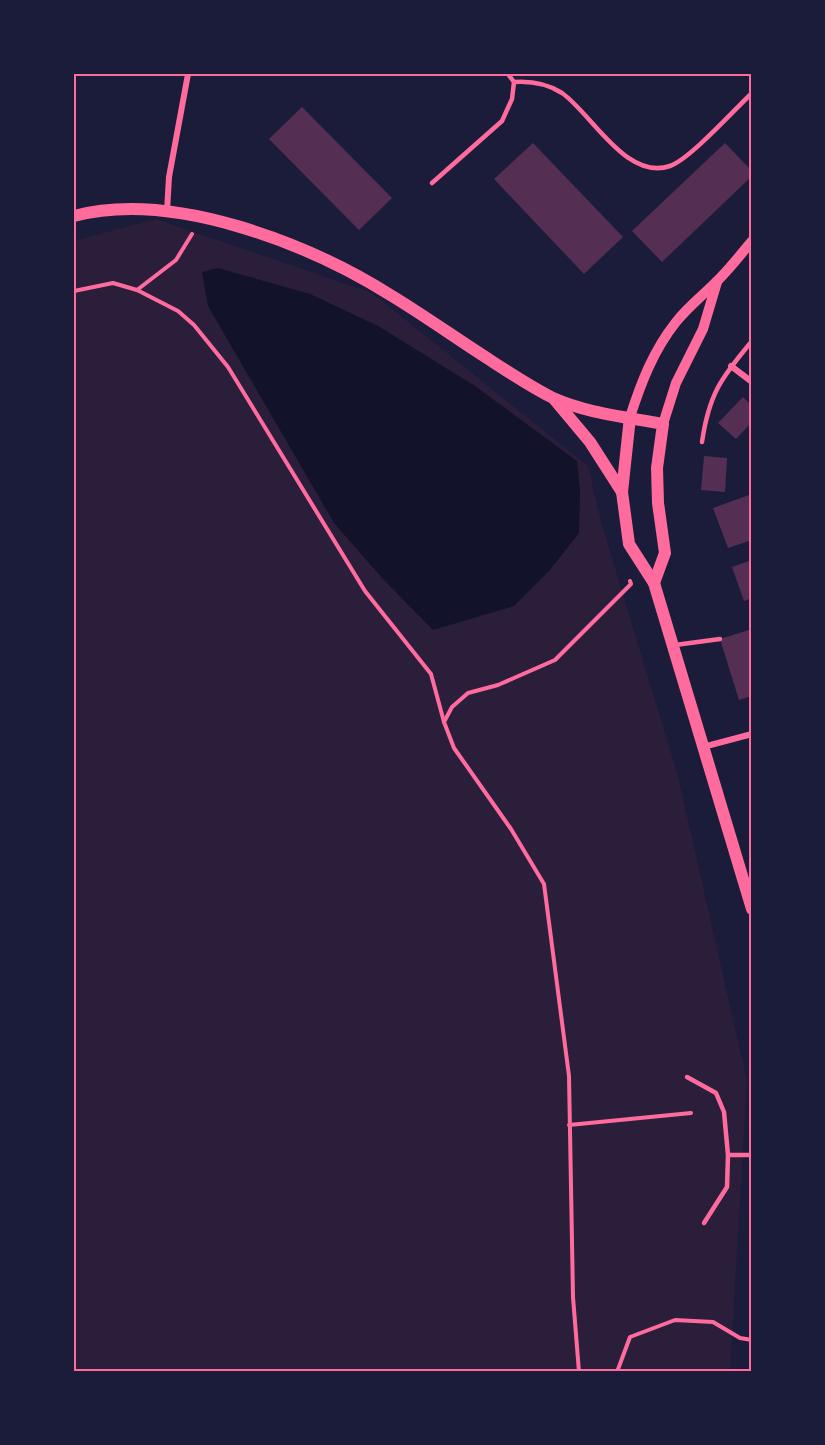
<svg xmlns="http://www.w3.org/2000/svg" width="825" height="1445" viewBox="0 0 825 1445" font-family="Rubik,sans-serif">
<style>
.green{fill:#2a1e3b}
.water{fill:#12122b}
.building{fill:#542f53}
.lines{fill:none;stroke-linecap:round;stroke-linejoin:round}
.path{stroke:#ff6b9d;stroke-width:4}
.service{stroke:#ff6b9d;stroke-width:4.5}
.minor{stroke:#ff6b9d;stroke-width:6}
.tertiary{stroke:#ff6b9d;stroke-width:10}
.secondary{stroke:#ff6b9d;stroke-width:12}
.neatline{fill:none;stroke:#ff6b9d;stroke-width:2}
</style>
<rect width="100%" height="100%" fill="#1b1b3a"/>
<polygon class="green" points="156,219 372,293 588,466 602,525 678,776 747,1081 730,1371 74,1371 74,241"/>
<polygon class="water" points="218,268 310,294 378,326 475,386 577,461 580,491 579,533 549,571 514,606 433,630 383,579 334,523 208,306 202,272"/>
<g class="building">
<polygon points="302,107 392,198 359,230 269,139"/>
<polygon points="533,143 623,237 584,274 494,179"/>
<polygon points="725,143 752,171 752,176 662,262 632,231"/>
<polygon points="743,397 752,406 752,422 736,439 718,423"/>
<polygon points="704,456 727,458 725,492 701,490"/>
<polygon points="749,495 752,503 752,540 728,548 713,508"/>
<polygon points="752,560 752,598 744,601 732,567"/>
<polygon points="752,629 752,696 739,700 720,639"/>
</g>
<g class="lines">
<g class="path">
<polyline points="137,290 176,260 192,234"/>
<polyline points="74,291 113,283 137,290 178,311 194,325 228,367 365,591 431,674 444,722 454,748 511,829 544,884 569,1076 573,1297 579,1372"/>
<polyline points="444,722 452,707 468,693 498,685 555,660 631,584 630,581"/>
<polyline points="569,1125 691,1113"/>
<polyline points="617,1372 630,1337 675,1320 713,1322 740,1338 752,1340"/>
</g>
<g class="service">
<path d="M 514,82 C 530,81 548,84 562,93 C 592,114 626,181 670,166 C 690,159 734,110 752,93"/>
<polyline points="432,183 502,121 512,99 514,82 508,74"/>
<path d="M 702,442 C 709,394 721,378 752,341"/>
<polyline points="675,645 720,639"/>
<polyline points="687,1077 716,1093 724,1112 728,1155 752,1155"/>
<polyline points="704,1223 727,1187 728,1155"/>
</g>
<g class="minor">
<polyline points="167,211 169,177 188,74"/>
<polyline points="731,366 752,382"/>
<polyline points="703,747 752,734"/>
</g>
<g class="tertiary">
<path d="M 630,417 C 641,383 653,351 676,322 C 687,308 702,296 715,283 C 728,271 740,255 752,241"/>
<polyline points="663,424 676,383 703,329 717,282"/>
</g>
<g class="secondary">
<path d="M 74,216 C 172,190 308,243 392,296 C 425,316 457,339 490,360 C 510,373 531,387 553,398 C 586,413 626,417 663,424 L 657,468 L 658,503 L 665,553 L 654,583"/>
<polyline points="554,399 590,442 622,492"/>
<polyline points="630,417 622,492 629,544 654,583 752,909"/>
</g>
</g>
<rect width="825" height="1445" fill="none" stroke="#1b1b3a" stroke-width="150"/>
<rect x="75" y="75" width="675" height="1295" class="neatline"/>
</svg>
